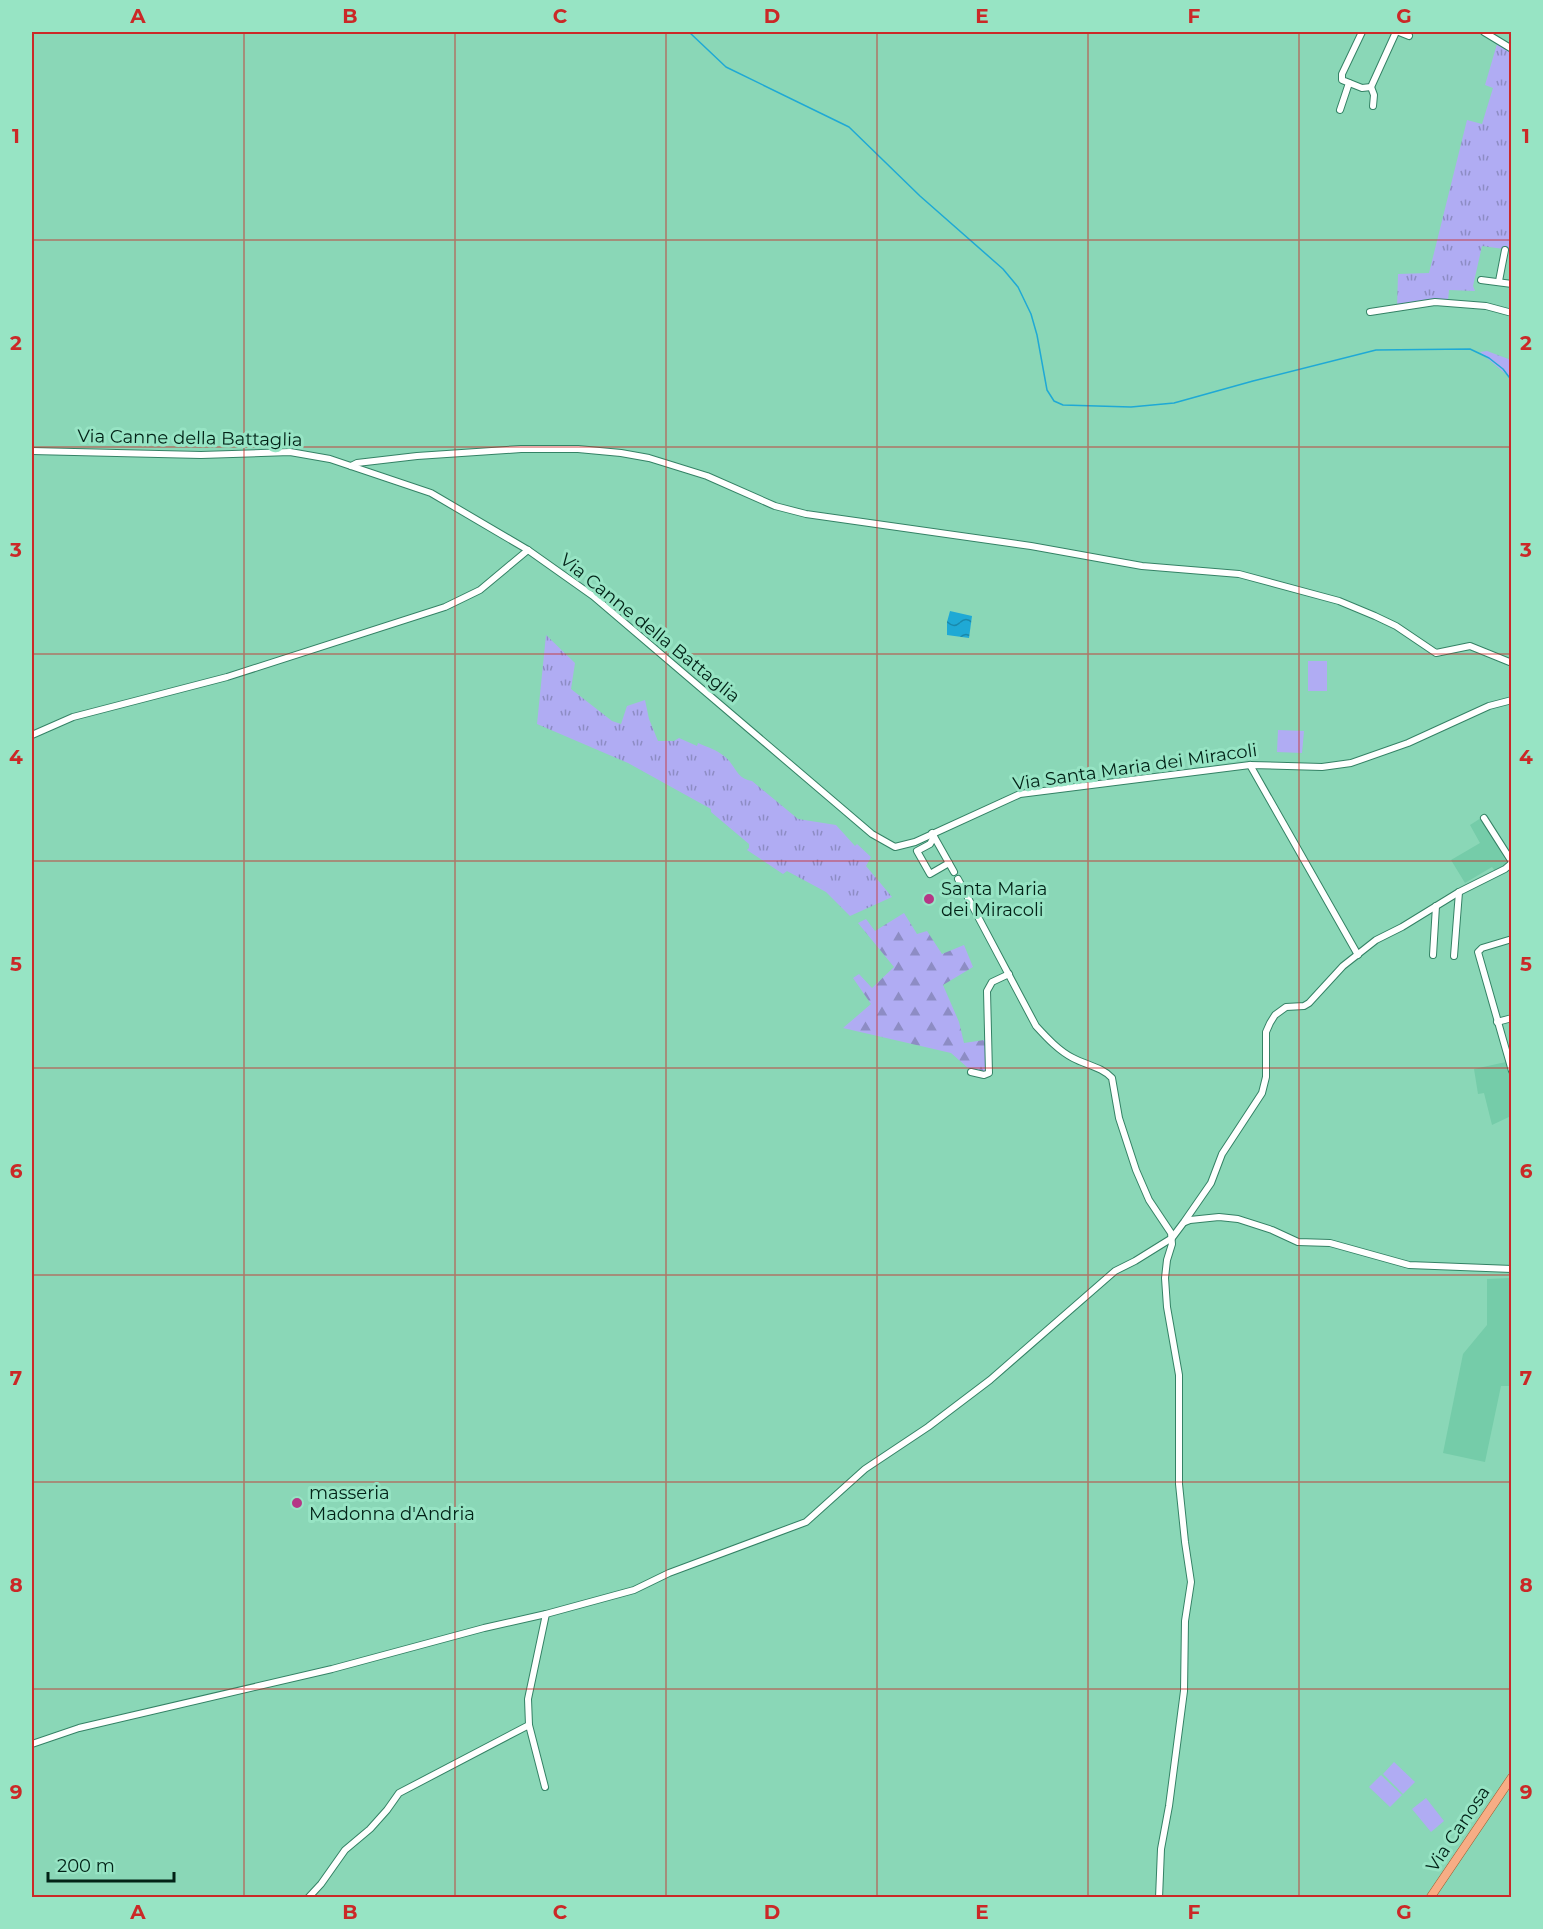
<svg xmlns="http://www.w3.org/2000/svg" width="1543" height="1929" viewBox="0 0 1543 1929" font-family="Montserrat,sans-serif">
<style>
.built{fill:#75cca9}
.grass{fill:url(#grass-tufts)}
.forest{fill:url(#forest-firs)}
.pitch{fill:#b0acf3}
.water{fill:url(#water-waves)}
.lines{fill:none;stroke-linecap:round;stroke-linejoin:round}
.stream{stroke:#1fa9d5;stroke-width:1.5}
.minor-casing{stroke:#348265;stroke-width:8}
.major-casing{stroke:#9d5929;stroke-width:9}
.minor{stroke:#fff;stroke-width:6}
.major{stroke:#f7ad85;stroke-width:8}
.grid{fill:none;stroke:#cb2827;stroke-width:1.5;stroke-opacity:0.55}
.poi-dot{fill:#b53786;stroke:#97e4c4;stroke-width:2}
.labels{text-anchor:middle;stroke-width:6;stroke-linejoin:round;paint-order:stroke}
.street-label{font-size:18px;fill:#022217;stroke:#97e4c4}
.poi-label{font-size:18px;fill:#022217;stroke:#97e4c4;text-anchor:start}
.neatline{fill:none;stroke:#cb2827;stroke-width:2}
.grid-label{font-size:20px;text-anchor:middle;font-weight:bold;fill:#cb2827}
</style>
<defs>
<pattern id="grass-tufts" width="24" height="20" patternUnits="userSpaceOnUse" patternTransform="scale(1.5)"><rect width="24" height="20" fill="#b0acf3"/><path d="M3 7l-1-3M5 7V3M7 7l1-3M15 17l-1-3M17 17v-4M19 17l1-3" fill="none" stroke="#8d8cc4"/></pattern>
<pattern id="forest-firs" width="22" height="20" patternUnits="userSpaceOnUse" patternTransform="scale(1.5)"><rect width="22" height="20" fill="#b0acf3"/><path d="M5 1l3.5 6h-7zM16 11l3.5 6h-7z" fill="#8d8cc4"/></pattern>
<pattern id="water-waves" width="16" height="10" patternUnits="userSpaceOnUse" patternTransform="scale(1.5)"><rect width="16" height="10" fill="#1fa9d5"/><path d="M0 5q4-4 8 0t8 0" fill="none" stroke="#1989ac"/></pattern>
</defs>
<rect width="100%" height="100%" fill="#8ad7b7"/>
<g class="built">
<polygon points="1481,818 1507,863 1495,871 1492,867 1465,883 1451,860 1480,843 1470,825"/>
<polygon points="1506,1062 1511,1082 1511,1116 1492,1125 1484,1093 1478,1094 1474,1069"/>
<polygon points="1511,1278 1511,1386 1501,1386 1485,1462 1443,1453 1463,1354 1487,1325 1487,1279"/>
</g>
<g class="grass">
<polygon points="1497,44 1511,52 1511,250 1482,246 1473,286 1475,291 1449,290 1448,301 1397,308 1398,274 1429,273 1467,120 1482,124 1493,88 1485,85"/>
<polygon points="1487,351 1511,360 1511,382 1508,376 1480,352"/>
<path d="M 546,635 L 575,663 L 571,689 L 612,721 L 621,724 L 627,706 L 645,700 L 649,719 L 658,741 L 674,741 L 679,738 L 697,746 L 698,743 C 707,747 717,750 724,756 C 735,764 736,779 752,781 L 798,819 L 836,825 L 855,846 L 857,844 L 871,857 L 866,866 L 892,897 L 850,916 L 826,892 L 787,871 L 783,874 L 747,850 L 749,848 L 749,844 L 711,812 L 711,809 L 628,763 L 537,724 Z"/>
</g>
<polygon class="forest" points="904,913 917,934 927,931 942,954 964,945 973,967 943,985 959,1022 964,1043 991,1039 989,1069 986,1072 968,1068 951,1053 843,1028 871,1004 853,978 859,974 872,988 894,967 858,923 866,919 875,931"/>
<g class="pitch">
<rect x="1308" y="661" width="19" height="30"/>
<polygon points="1278,730 1304,731 1302,753 1277,752"/>
<polygon points="1394,1762 1415,1782 1403,1794 1383,1774"/>
<polygon points="1381,1775 1402,1795 1390,1807 1369,1787"/>
<polygon points="1426,1798 1444,1821 1431,1832 1412,1809"/>
</g>
<polygon class="water" points="950,611 972,616 969,638 947,635 947,622"/>
<g class="lines">
<polyline class="stream" points="689,32 726,67 849,127 920,196 1003,269 1018,287 1031,314 1037,335 1047,390 1054,401 1063,405 1131,407 1174,403 1253,381 1376,350 1470,349 1489,358 1503,369 1512,381"/>
<g class="minor-casing">
<g id="minor">
<polyline points="1362,32 1342,74 1342,80 1362,88 1371,87"/>
<polyline points="1399,32 1409,36"/>
<polyline points="1484,32 1512,49"/>
<polyline points="1371,87 1396,32"/>
<polyline points="1371,87 1374,95 1373,106"/>
<polyline points="1340,110 1349,83"/>
<polyline points="1481,280 1512,284"/>
<polyline points="1499,281 1505,250"/>
<polyline points="1370,312 1435,302 1486,306 1512,313"/>
<polyline points="32,451 201,455 290,452 330,459 431,493 528,550 593,596 872,834 895,847 915,842 1020,794 1250,765 1322,767 1351,763 1408,743 1489,706 1512,700"/>
<polyline points="351,466 357,463 417,456 521,449 578,449 621,453 649,458 707,476 775,506 806,514 1031,546 1142,566 1239,574 1339,601 1375,616 1396,626 1436,653 1470,646 1512,663"/>
<polyline points="32,735 73,717 227,677 445,607 480,590 528,550"/>
<polyline points="1250,765 1358,955"/>
<polyline points="1484,818 1512,862"/>
<polyline points="932,833 954,872"/>
<polyline points="934,837 930,844 917,851 930,874 949,863"/>
<path d="M 958,879 L 1036,1026 C 1047,1038 1059,1051 1073,1058 C 1086,1065 1102,1067 1112,1078 L 1119,1118 L 1136,1170 L 1149,1200 L 1171,1233 L 1172,1244 L 1167,1260 L 1165,1278 L 1167,1307 L 1179,1375 L 1179,1484 L 1185,1542 L 1191,1582 L 1185,1621 L 1184,1691 L 1169,1806 L 1161,1849 L 1159,1898"/>
<polyline points="1512,939 1482,948 1478,952 1512,1071"/>
<polyline points="1433,955 1436,906"/>
<polyline points="1454,956 1459,892"/>
<polyline points="1497,1022 1512,1018"/>
<polyline points="971,1072 984,1075 989,1073 987,991 992,982 1009,974"/>
<polyline points="1185,1222 1190,1220 1219,1217 1238,1219 1272,1230 1298,1242 1330,1243 1409,1265 1512,1269"/>
<polyline points="529,1725 545,1787"/>
<polyline points="32,1744 79,1728 332,1669 484,1628 546,1614 634,1590 669,1573 806,1522 865,1469 928,1427 990,1380 1115,1271 1135,1261 1172,1238 1184,1222 1211,1183 1222,1154 1262,1093 1266,1077 1266,1032 1270,1023 1275,1015 1286,1007 1304,1006 1309,1003 1343,966 1376,940 1402,927 1459,892 1505,869 1512,863"/>
<polyline points="308,1898 321,1884 345,1850 370,1829 387,1810 399,1793 529,1725 528,1699 546,1614"/>
</g>
</g>
<g class="major-casing">
<polyline id="major" points="1430,1898 1512,1777"/>
</g>
<use href="#minor" class="minor"/>
<use href="#major" class="major"/>
</g>
<path class="grid" d="M 244,32 L 244,1898M 455,32 L 455,1898M 666,32 L 666,1898M 877,32 L 877,1898M 1088,32 L 1088,1898M 1299,32 L 1299,1898M 32,240 L 1512,240M 32,447 L 1512,447M 32,654 L 1512,654M 32,861 L 1512,861M 32,1068 L 1512,1068M 32,1275 L 1512,1275M 32,1482 L 1512,1482M 32,1689 L 1512,1689"/>
<g class="poi-dot">
<circle cx="929" cy="899" r="6"/>
<circle cx="297" cy="1503" r="6"/>
</g>
<g class="labels">
<g class="street-label">
<text transform="translate(190 438) rotate(1)" y="6">Via Canne della Battaglia</text>
<text transform="translate(650 628) rotate(39)" y="6">Via Canne della Battaglia</text>
<text transform="translate(1135 767) rotate(-8)" y="6">Via Santa Maria dei Miracoli</text>
<text transform="translate(1458 1829) rotate(-56)" y="6">Via Canosa</text>
</g>
<g class="poi-label">
<text x="941" y="895">Santa Maria<tspan x="941" dy="21">dei Miracoli</tspan></text>
<text x="309" y="1499">masseria<tspan x="309" dy="21">Madonna d'Andria</tspan></text>
</g>
</g>
<rect width="1543" height="1929" fill="none" stroke="#97e4c4" stroke-width="66"/>
<path d="M48 1872v9h126v-9" fill="none" stroke="#022217" stroke-width="3"/>
<text x="57" y="1872" font-size="18" fill="#022217" stroke="#97e4c4" stroke-width="4.5" paint-order="stroke">200 m</text>
<rect x="33" y="33" width="1477" height="1863" class="neatline"/>
<g class="grid-label">
<text x="138" y="23">A</text>
<text x="350" y="23">B</text>
<text x="560" y="23">C</text>
<text x="772" y="23">D</text>
<text x="982" y="23">E</text>
<text x="1194" y="23">F</text>
<text x="1404" y="23">G</text>
<text x="16" y="143">1</text>
<text x="1526" y="143">1</text>
<text x="16" y="350">2</text>
<text x="1526" y="350">2</text>
<text x="16" y="557">3</text>
<text x="1526" y="557">3</text>
<text x="16" y="764">4</text>
<text x="1526" y="764">4</text>
<text x="16" y="971">5</text>
<text x="1526" y="971">5</text>
<text x="16" y="1178">6</text>
<text x="1526" y="1178">6</text>
<text x="16" y="1385">7</text>
<text x="1526" y="1385">7</text>
<text x="16" y="1592">8</text>
<text x="1526" y="1592">8</text>
<text x="16" y="1799">9</text>
<text x="1526" y="1799">9</text>
<text x="138" y="1919">A</text>
<text x="350" y="1919">B</text>
<text x="560" y="1919">C</text>
<text x="772" y="1919">D</text>
<text x="982" y="1919">E</text>
<text x="1194" y="1919">F</text>
<text x="1404" y="1919">G</text>
</g>
</svg>
